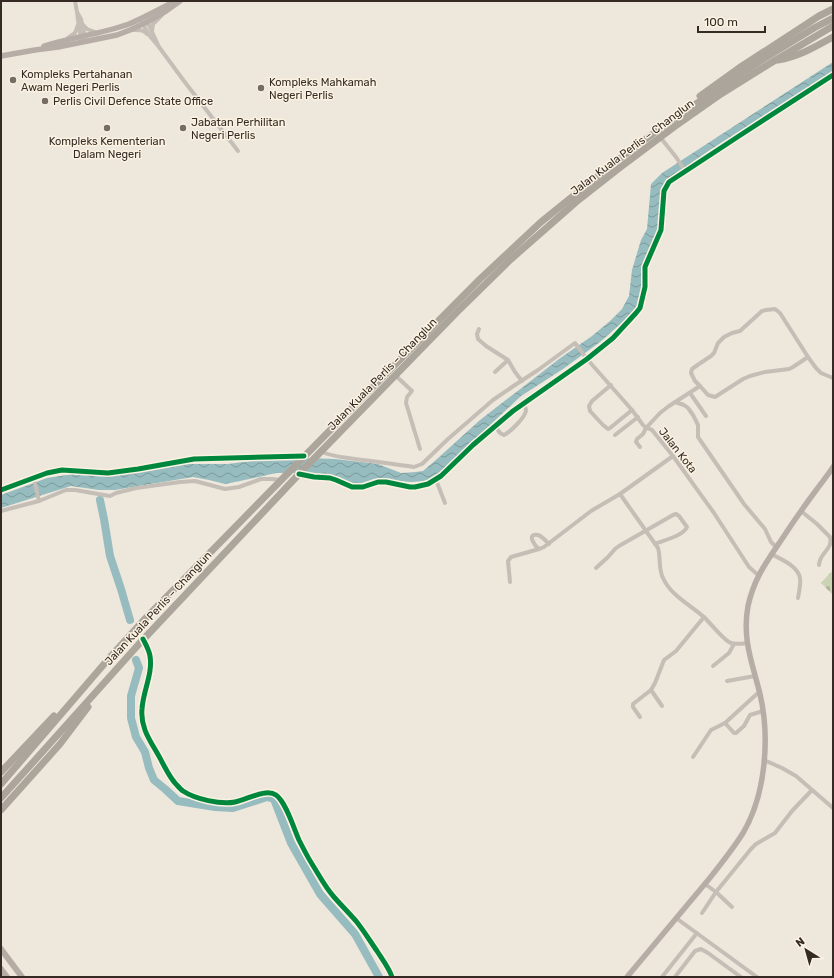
<svg xmlns="http://www.w3.org/2000/svg" width="834" height="978" viewBox="0 0 834 978" font-family="Rubik,sans-serif">
<style>
.cemetery{fill:url(#cemetery-stones)}
.water{fill:url(#water-waves)}
.lines{fill:none;stroke-linecap:round;stroke-linejoin:round}
.river{stroke:#97bcbf;stroke-width:8}
.street{stroke:#c5beb6;stroke-width:4}
.secondary{stroke:#b6aea6;stroke-width:5.5}
.primary{stroke:#b4ada5;stroke-width:6}
.highway{stroke:#aba59c;stroke-width:7}
.cycleway-casing{stroke:#fbf2e2;stroke-width:8}
.cycleway{stroke:#00873e;stroke-width:5}
.poi-dot{fill:#756d64;stroke:#fbf2e2;stroke-width:1.5}
.labels{text-anchor:middle;stroke-width:3;stroke-linejoin:round;paint-order:stroke}
.poi-label{font-size:11px;fill:#352b24;stroke:#fbf2e2;text-anchor:start}
.street-label{font-size:11px;fill:#352b24;stroke:#fbf2e2}
</style>
<defs>
<pattern id="cemetery-stones" width="16" height="16" patternUnits="userSpaceOnUse"><rect width="16" height="16" fill="#cbd3b5"/><path d="M2 7V4a2 2 0 0 1 4 0v3zM10 15v-3a2 2 0 0 1 4 0v3z" fill="#afb59c"/></pattern>
<pattern id="water-waves" width="16" height="10" patternUnits="userSpaceOnUse"><rect width="16" height="10" fill="#97bcbf"/><path d="M0 5q4-4 8 0t8 0" fill="none" stroke="#7c999b"/></pattern>
</defs>
<rect width="100%" height="100%" fill="#ede7dc"/>
<polygon class="cemetery" points="833,570 833,595 821,583"/>
<polygon class="water" points="833,62 833,72 710,150 667,180 662,188 658,232 643,270 641,297 634,312 600,342 563,369 521,396 436,476 425,481 411,482 374,479 362,483 350,483 339,477 315,473 276,473 240,481 225,484 209,480 193,477 115,490 99,490 71,486 1,508 1,495 47,478 73,474 100,475 127,474 187,464 228,464 265,459 283,460 307,458 335,459 378,464 401,473 416,472 423,471 437,459 480,420 559,359 592,336 610,321 622,309 629,296 632,270 641,240 647,229 651,184 662,173"/>
<g class="lines">
<g class="river">
<polyline points="100,500 104,519 110,556 121,589 130,620"/>
<polyline points="136,660 139,668 131,696 131,718 136,737 145,752 149,768 154,780 165,789 178,801 215,807 233,808 267,797 274,799 291,843 320,894 355,934 379,977"/>
</g>
<g class="street">
<polyline points="75,1 77,12"/>
<polyline points="142,22 149,35 159,47 147,21"/>
<polyline points="83,25 87,29 95,32"/>
<path d="M 131,30 C 137,30 143,29 147,34"/>
<polyline points="152,31 153,24 162,15"/>
<polyline points="68,38 75,33 78,25"/>
<polyline points="81,38 78,20 77,12 81,19 85,37"/>
<polyline points="159,47 184,81 238,151"/>
<polyline points="660,137 676,157 685,171"/>
<polyline points="479,329 477,334 478,339 486,346 508,360 515,372 522,381"/>
<polyline points="495,372 508,360"/>
<polyline points="395,375 412,391 407,397 406,403 420,449"/>
<polyline points="611,385 592,401 589,406 590,411 603,425 608,429 610,428 632,410"/>
<polyline points="700,386 695,381 691,373 692,369 699,364 711,356 714,353 718,343 724,337 732,333 740,331 762,311 766,310 775,309 780,313 808,357 816,368 821,373 833,378"/>
<polyline points="690,393 706,416"/>
<polyline points="675,402 684,405 688,408 693,415 698,425 698,437 744,504 765,529 771,542 776,547"/>
<path d="M 495,426 L 500,433 L 504,435 C 510,432 526,417 526,410 C 526,407 524,406 523,404"/>
<polyline points="615,435 638,417"/>
<polyline points="640,447 636,442 637,439 643,434 646,428 660,413 669,406 700,386 708,395 715,397 743,379 750,376 765,372 789,369 793,367 808,357"/>
<path d="M 322,452 C 334,457 343,457 355,459 C 373,461 391,464 408,466 L 414,467 L 422,464 L 448,439 L 493,400 L 515,385 L 538,370 L 575,343 L 587,359 L 632,410 L 643,425 C 645,428 649,428 652,430 L 673,456 L 714,513 L 749,567 L 758,575"/>
<polyline points="299,474 314,477 330,478 336,480 352,487 363,487 378,482 386,482 410,487 415,487 428,484 441,476 473,445 513,411 587,359 613,338 636,313 640,308 645,287 645,267 661,230 664,191 669,182 739,136 833,75"/>
<polyline points="34,479 39,501"/>
<polyline points="436,480 445,503"/>
<polyline points="1,490 47,473 62,470 108,473 138,469 194,459 304,456"/>
<path d="M 620,494 L 658,548 C 661,558 658,568 663,578 C 671,596 691,605 705,618 C 711,624 722,638 729,642 C 734,645 741,644 747,643"/>
<polyline points="1,511 39,501 66,490 75,490 110,496 116,493 136,488 180,482 195,481 225,489 239,487 261,479 272,479 281,480"/>
<path d="M 801,511 L 817,524 L 830,537 C 833,547 824,551 821,558 C 820,560 819,563 819,565"/>
<path d="M 539,549 C 536,547 525,533 538,535 C 542,536 546,541 549,544"/>
<path d="M 771,554 C 781,559 798,566 800,578 C 801,584 799,592 798,598"/>
<path d="M 596,568 L 608,557 L 615,549 L 619,546 L 673,515 L 676,514 L 679,516 L 687,527 C 683,536 664,540 655,544"/>
<polyline points="510,582 508,561 511,557 539,549 544,547 591,511 620,494 673,456"/>
<path d="M 143,639 C 146,645 149,650 150,656 C 153,675 143,692 142,710 C 141,730 152,744 161,760 C 165,767 168,775 173,781 C 176,784 179,787 182,790 C 193,799 223,805 237,802 C 248,799 264,789 275,794 C 285,799 301,846 308,858 C 316,871 323,885 333,896 C 340,905 348,913 356,921 C 363,930 370,941 377,951 C 382,959 389,968 392,977"/>
<polyline points="713,666 729,653 734,644"/>
<polyline points="727,681 755,676"/>
<polyline points="662,706 651,690 655,683 664,660 676,651 704,617"/>
<polyline points="640,717 633,707 633,704 651,690"/>
<polyline points="725,723 734,733 736,733 744,726 750,715 763,711"/>
<polyline points="693,757 711,730 725,723 759,692"/>
<polyline points="764,760 782,768 796,776 833,808"/>
<polyline points="705,884 716,892 732,907"/>
<polyline points="702,913 716,892 751,849 756,844 775,833 792,811 812,790"/>
<polyline points="676,918 757,977"/>
<polyline points="662,977 697,933"/>
<polyline points="675,977 695,951 701,949 708,953 741,977"/>
</g>
<g class="secondary">
<path d="M 44,46 C 72,37 101,34 129,24 C 144,18 159,9 174,2"/>
<polyline points="1,56 35,50 58,47 117,35 130,30 147,22 166,11 180,1"/>
<path d="M 627,977 L 709,879 C 721,864 733,849 743,833 C 766,794 770,737 760,694 C 752,662 742,639 748,606 C 754,578 767,561 782,539 C 793,522 805,505 817,489 C 822,482 828,475 833,467"/>
</g>
<g class="primary">
<polyline points="1,949 22,977"/>
<polyline points="1,969 7,977"/>
</g>
<g class="highway">
<path d="M 778,60 C 798,57 815,47 833,37"/>
<polyline points="700,96 739,68 819,16 833,9"/>
<polyline points="1,772 54,716"/>
<polyline points="1,784 111,656 143,621 344,416 480,279 541,222 619,159 669,122 765,58 814,28 833,18"/>
<polyline points="1,798 139,644 300,473 457,312 510,260 576,202 618,169 674,127 721,94 774,61 833,26"/>
<polyline points="1,810 60,744 88,707"/>
</g>
<g class="cycleway-casing">
<g id="cycleway">
<polyline points="299,474 314,477 330,478 336,480 352,487 363,487 378,482 386,482 410,487 415,487 428,484 441,476 473,445 513,411 587,359 613,338 636,313 640,308 645,287 645,267 661,230 664,191 669,182 739,136 833,75"/>
<polyline points="1,490 47,473 62,470 108,473 138,469 194,459 304,456"/>
<path d="M 143,639 C 146,645 149,650 150,656 C 153,674 143,691 142,709 C 140,730 153,744 162,762 C 166,769 169,776 175,783 C 177,785 180,789 183,791 C 195,799 221,805 235,802 C 246,800 266,788 276,795 C 286,802 294,829 299,840 C 303,848 307,856 312,864 C 319,875 325,887 334,897 C 341,905 349,913 356,921 C 364,931 370,941 377,951 C 382,959 389,968 392,977"/>
</g>
</g>
<use href="#cycleway" class="cycleway"/>
</g>
<g class="poi-dot">
<circle cx="13" cy="80" r="4"/>
<circle cx="261" cy="88" r="4"/>
<circle cx="45" cy="101" r="4"/>
<circle cx="107" cy="128" r="4"/>
<circle cx="183" cy="128" r="4"/>
</g>
<g class="labels">
<g class="poi-label">
<text x="21" y="78">Kompleks Pertahanan<tspan x="21" dy="13">Awam Negeri Perlis</tspan></text>
<text x="269" y="86">Kompleks Mahkamah<tspan x="269" dy="13">Negeri Perlis</tspan></text>
<text x="53" y="105">Perlis Civil Defence State Office</text>
<text x="191" y="126">Jabatan Perhilitan<tspan x="191" dy="13">Negeri Perlis</tspan></text>
<text x="107" y="145" text-anchor="middle">Kompleks Kementerian<tspan x="107" dy="13">Dalam Negeri</tspan></text>
</g>
<g class="street-label">
<text transform="translate(632 147) rotate(-37)" y="4">Jalan Kuala Perlis – Changlun</text>
<text transform="translate(382 374) rotate(-46)" y="4">Jalan Kuala Perlis – Changlun</text>
<text transform="translate(678 450) rotate(52)" y="4">Jalan Kota</text>
<text transform="translate(158 608) rotate(-47)" y="4">Jalan Kuala Perlis – Changlun</text>
</g>
</g>
<rect width="834" height="978" fill="none" stroke="#352b24" stroke-width="4"/>
<g transform="translate(806 950) rotate(323)" stroke="#fbf2e2" stroke-width="3" paint-order="stroke">
<path d="M0-3L7 15L0 10L-7 15Z" fill="#352b24"/>
<text y="-6" font-size="11" font-weight="bold" text-anchor="middle" fill="#352b24">N</text>
</g>
<path d="M698 26v6h67v-6" fill="none" stroke="#352b24" stroke-width="2"/>
<text x="704" y="26" font-size="12" fill="#352b24" stroke="#fbf2e2" stroke-width="3" paint-order="stroke">100 m</text>
</svg>
